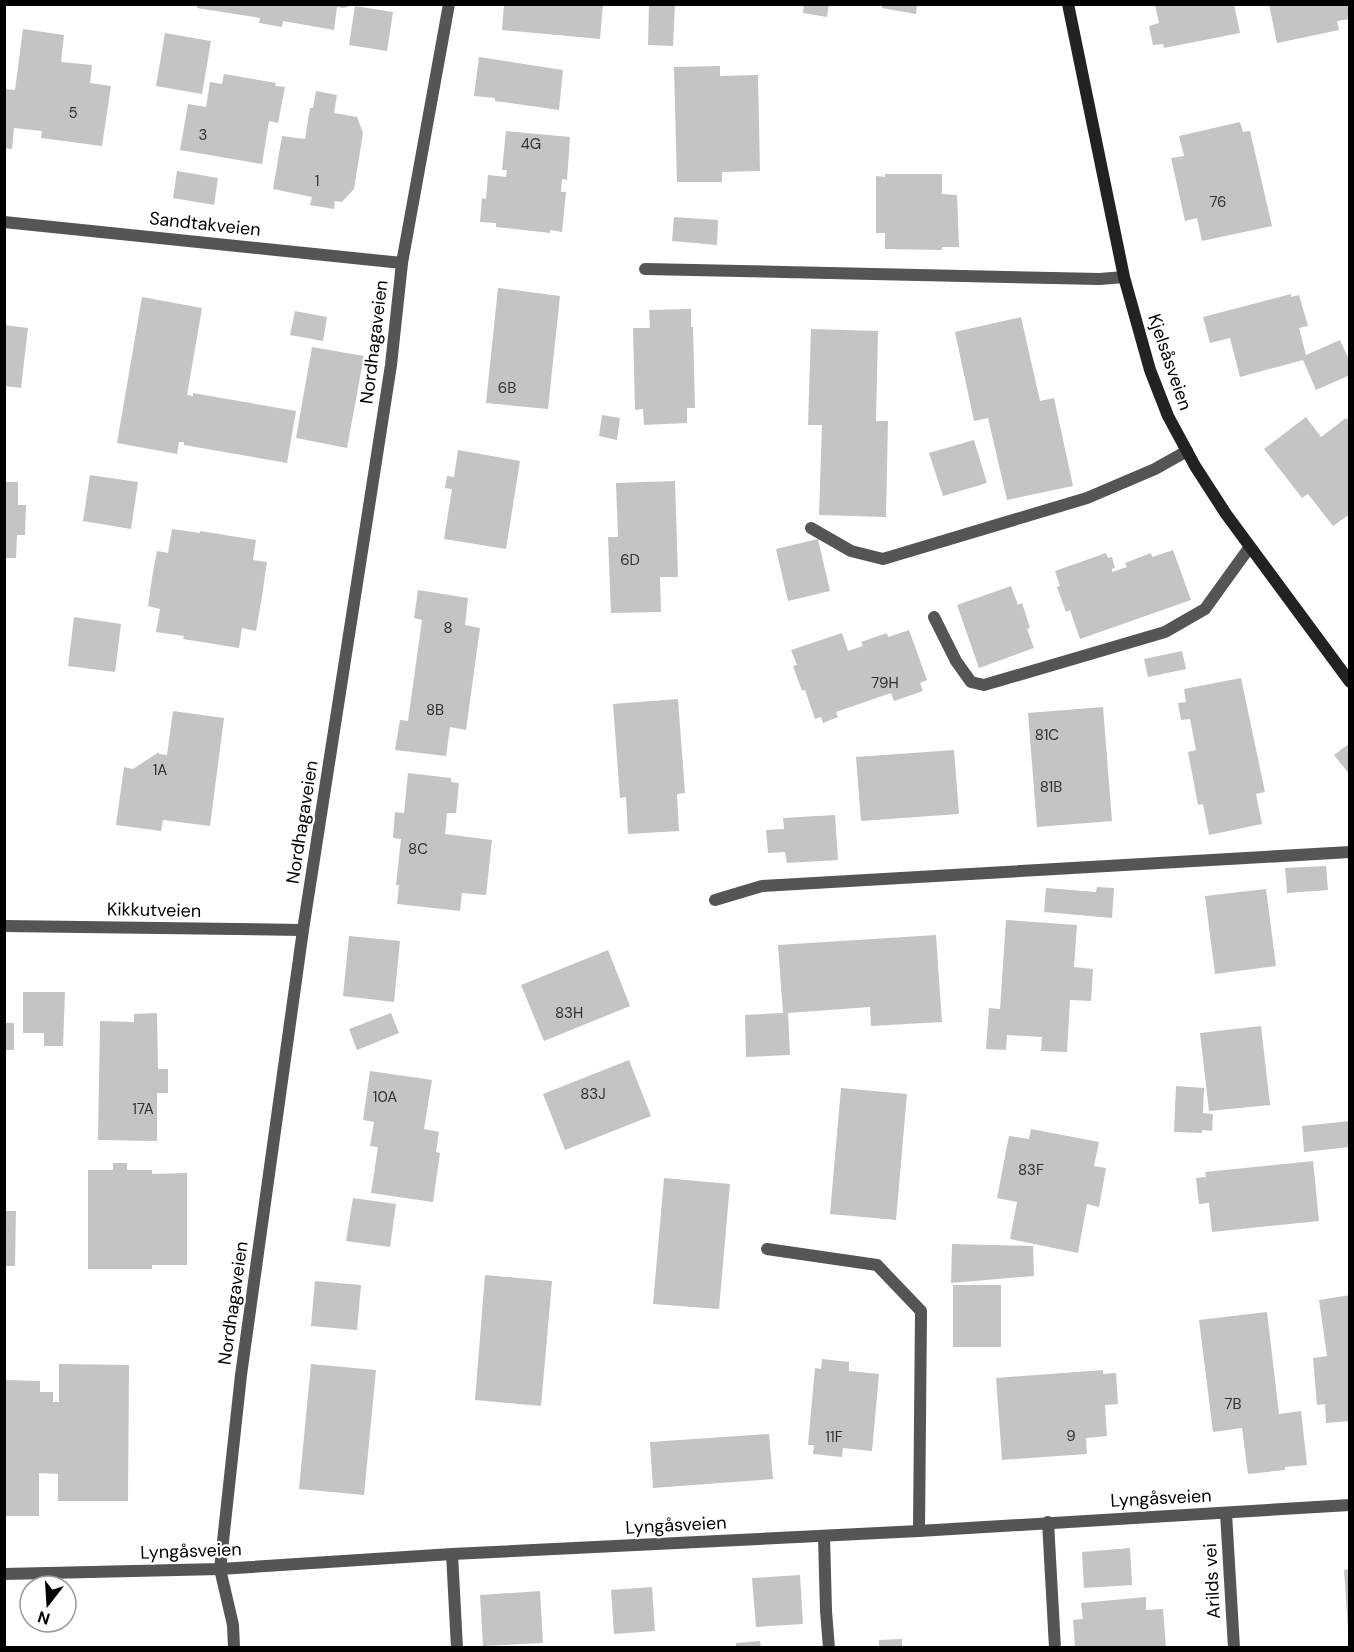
<svg xmlns="http://www.w3.org/2000/svg" width="1354" height="1652" viewBox="0 0 1354 1652" font-family="'DM Sans',sans-serif">
<style>
.building{fill:#c4c4c4}
.lines{fill:none;stroke-linecap:round;stroke-linejoin:round}
.lane{stroke:#555;stroke-width:12}
.street{stroke:#555;stroke-width:12}
.secondary{stroke:#222;stroke-width:12}
.labels{text-anchor:middle;stroke-width:4.5;stroke-linejoin:round;paint-order:stroke}
.number-label{font-size:15px;fill:#313131}
.street-label{font-size:18px;fill:#000;stroke:#fff}
</style>
<rect width="100%" height="100%" fill="#fff"/>
<g class="building">
<polygon points="198,4 352,4 352,5 344,8 337,7 334,30 283,21 282,27 259,23 260,18 197,8"/>
<polygon points="504,4 603,4 600,39 502,30"/>
<polygon points="649,4 675,4 673,46 648,45"/>
<polygon points="804,4 829,4 827,17 803,13"/>
<polygon points="883,4 917,4 916,14 882,8"/>
<polygon points="1155,4 1234,4 1240,33 1164,48 1163,44 1153,45 1149,26 1159,23"/>
<polygon points="1269,4 1350,4 1350,19 1337,21 1339,30 1277,43"/>
<polygon points="355,6 393,12 387,51 349,45"/>
<polygon points="23,29 64,35 61,62 92,65 90,83 111,86 102,146 41,138 42,131 14,128 12,149 4,148 4,89 15,90"/>
<polygon points="165,33 211,41 202,94 156,86"/>
<polygon points="479,57 563,70 559,110 495,101 495,98 474,96"/>
<polygon points="720,66 720,76 758,75 760,171 722,172 722,182 677,182 674,67"/>
<polygon points="224,74 276,83 275,86 285,87 278,123 269,121 262,164 180,150 188,104 206,107 210,82 222,84"/>
<polygon points="316,91 337,95 334,113 357,117 363,133 354,189 342,202 335,201 334,209 310,205 312,197 273,189 282,136 305,139 310,108 313,108"/>
<polygon points="1240,122 1243,132 1250,131 1272,226 1202,241 1197,218 1185,221 1171,158 1184,156 1179,136"/>
<polygon points="506,131 570,137 567,180 562,179 561,192 566,192 562,232 550,230 550,233 496,227 496,223 480,222 482,198 486,199 488,175 506,177 507,170 502,170"/>
<polygon points="177,171 218,178 214,205 173,198"/>
<polygon points="885,174 942,174 942,194 957,195 959,247 942,247 942,250 885,249 885,233 876,233 876,176 885,177"/>
<polygon points="674,217 718,220 717,245 672,241"/>
<polygon points="498,288 560,296 548,409 486,403"/>
<polygon points="1291,294 1291,297 1299,295 1308,326 1299,328 1306,355 1340,340 1350,362 1350,375 1316,390 1303,360 1240,377 1230,338 1210,343 1203,317"/>
<polygon points="142,297 202,308 187,395 193,396 193,393 296,411 287,463 184,445 184,442 179,442 177,454 117,443"/>
<polygon points="691,309 691,327 693,327 695,408 687,408 687,423 644,425 643,409 635,410 633,328 650,328 649,310"/>
<polygon points="295,311 327,317 323,341 290,335"/>
<polygon points="1021,317 1040,401 1054,398 1073,486 1007,500 988,418 974,421 955,332"/>
<polygon points="4,325 28,328 21,388 4,386"/>
<polygon points="811,329 878,331 876,421 888,421 886,517 819,515 822,425 808,425"/>
<polygon points="312,347 364,356 347,448 296,438"/>
<polygon points="602,415 620,418 617,440 599,436"/>
<polygon points="1306,417 1321,437 1346,418 1350,422 1350,514 1333,526 1308,494 1302,498 1264,449"/>
<polygon points="974,440 987,483 943,496 929,453"/>
<polygon points="458,450 520,461 506,549 444,539 452,489 445,488 447,476 454,477"/>
<polygon points="90,475 138,482 131,529 83,521"/>
<polygon points="675,481 678,577 660,577 661,612 611,613 608,537 618,537 616,483"/>
<polygon points="4,482 18,482 18,505 26,505 25,535 17,535 16,558 4,558"/>
<polygon points="172,529 200,533 200,531 256,540 253,560 267,562 262,596 256,631 242,628 239,648 183,639 184,636 156,632 160,609 148,606 152,578 157,551 168,553"/>
<polygon points="818,539 830,591 788,601 776,549"/>
<polygon points="1173,550 1191,600 1080,639 1070,610 1066,612 1057,587 1060,586 1055,571 1106,553 1108,558 1112,557 1115,568 1112,569 1112,572 1127,567 1125,563 1151,553 1152,557"/>
<polygon points="1011,586 1018,605 1022,603 1030,628 1027,629 1034,648 979,668 957,605"/>
<polygon points="418,590 468,598 465,625 480,628 466,730 450,727 446,756 395,750 400,720 408,721 422,620 414,618"/>
<polygon points="74,617 121,624 115,672 68,666"/>
<polygon points="909,630 927,680 920,683 923,691 894,701 891,693 836,712 838,717 823,723 821,717 815,719 805,690 802,691 793,666 797,665 791,650 842,633 848,651 863,646 861,642 887,633 888,637"/>
<polygon points="1182,651 1186,669 1148,677 1144,659"/>
<polygon points="1241,678 1265,792 1256,794 1262,824 1209,835 1203,804 1198,805 1188,752 1196,750 1190,719 1181,720 1178,703 1186,702 1184,689"/>
<polygon points="678,699 685,793 677,794 679,831 628,834 626,797 620,798 613,704"/>
<polygon points="1103,707 1112,821 1037,827 1028,713"/>
<polygon points="173,711 224,718 210,826 163,820 161,831 116,825 124,767 133,769 159,752 159,754 167,755"/>
<polygon points="1350,743 1350,775 1334,755"/>
<polygon points="954,750 959,814 861,821 856,757"/>
<polygon points="408,773 451,778 451,782 459,783 456,813 447,813 445,834 492,840 486,895 462,893 460,911 397,904 399,885 396,885 401,839 393,838 395,812 404,813"/>
<polygon points="835,815 838,860 787,863 785,852 768,853 766,830 784,829 783,818"/>
<polygon points="1326,866 1328,890 1287,893 1285,868"/>
<polygon points="1097,887 1114,888 1112,918 1044,912 1046,888 1096,892"/>
<polygon points="1266,889 1276,966 1215,974 1205,896"/>
<polygon points="1006,920 1077,925 1074,967 1093,969 1091,1001 1070,1000 1067,1052 1041,1051 1042,1037 1007,1035 1006,1050 986,1049 989,1008 1000,1009"/>
<polygon points="936,935 942,1022 871,1026 870,1007 788,1013 790,1055 746,1057 745,1015 783,1013 778,945"/>
<polygon points="349,936 400,941 394,1002 343,996"/>
<polygon points="608,950 630,1006 544,1041 521,985"/>
<polygon points="23,992 65,992 63,1046 44,1046 44,1033 23,1033"/>
<polygon points="157,1013 158,1069 168,1069 168,1093 157,1093 157,1141 98,1140 100,1021 134,1022 134,1014"/>
<polygon points="391,1013 399,1033 357,1050 349,1029"/>
<rect x="4" y="1023" width="10" height="27"/>
<polygon points="1261,1026 1270,1105 1209,1111 1200,1033"/>
<polygon points="629,1060 651,1116 565,1150 543,1094"/>
<polygon points="370,1071 432,1080 424,1129 439,1132 436,1152 440,1153 433,1202 371,1193 378,1147 370,1146 374,1122 363,1120"/>
<polygon points="1176,1086 1204,1088 1203,1113 1213,1114 1212,1131 1202,1130 1202,1133 1174,1132"/>
<polygon points="841,1088 907,1094 896,1220 830,1214"/>
<polygon points="1350,1121 1350,1147 1304,1152 1302,1126"/>
<polygon points="1031,1129 1099,1142 1094,1166 1106,1168 1099,1207 1087,1204 1078,1253 1010,1239 1017,1202 997,1198 1009,1136 1029,1139"/>
<polygon points="1313,1161 1319,1221 1212,1232 1209,1203 1199,1204 1196,1178 1206,1177 1205,1172"/>
<polygon points="113,1163 127,1163 127,1170 152,1170 152,1174 187,1173 187,1265 152,1265 152,1269 88,1269 88,1170 113,1170"/>
<polygon points="664,1178 730,1184 719,1309 653,1304"/>
<polygon points="353,1198 396,1204 390,1247 346,1241"/>
<polygon points="4,1211 16,1211 15,1266 4,1266"/>
<polygon points="952,1244 1033,1246 1034,1276 951,1283"/>
<polygon points="485,1275 552,1281 541,1406 475,1400"/>
<polygon points="315,1281 361,1285 357,1330 311,1326"/>
<rect x="953" y="1285" width="48" height="62"/>
<polygon points="1350,1295 1350,1421 1326,1423 1325,1404 1317,1405 1313,1358 1327,1356 1319,1300"/>
<polygon points="1267,1312 1279,1414 1301,1411 1307,1465 1285,1467 1285,1470 1248,1474 1242,1428 1213,1432 1199,1320"/>
<polygon points="822,1359 849,1362 849,1371 879,1374 872,1451 843,1448 842,1457 813,1454 814,1445 808,1445 815,1368 821,1369"/>
<polygon points="59,1364 129,1365 128,1501 58,1501 58,1474 39,1473 39,1516 4,1516 4,1380 40,1381 40,1392 53,1392 53,1402 59,1402"/>
<polygon points="311,1364 376,1370 364,1495 299,1489"/>
<polygon points="1103,1370 1103,1374 1116,1373 1118,1404 1105,1405 1107,1436 1086,1438 1087,1454 1002,1460 996,1378"/>
<polygon points="769,1434 773,1479 653,1488 650,1442"/>
<polygon points="1130,1548 1132,1585 1084,1588 1082,1552"/>
<polygon points="1350,1569 1350,1627 1348,1628 1344,1570"/>
<polygon points="800,1575 803,1624 756,1627 752,1578"/>
<polygon points="652,1587 655,1631 614,1634 611,1590"/>
<polygon points="540,1591 543,1643 483,1646 480,1595"/>
<polygon points="1146,1597 1146,1610 1163,1609 1166,1647 1075,1647 1073,1620 1083,1619 1081,1603"/>
<polygon points="902,1639 902,1647 879,1647 879,1640"/>
<polygon points="760,1641 761,1647 736,1647 736,1643"/>
</g>
<g class="lines">
<g class="lane">
<polyline points="645,269 1100,279 1124,277"/>
<polyline points="811,528 851,551 883,559 1087,498 1155,469 1187,451"/>
<polyline points="934,617 956,661 971,682 984,685 1165,632 1205,609 1249,548"/>
<polyline points="715,900 762,886 1350,852"/>
<polyline points="767,1249 877,1265 921,1311 919,1531"/>
<polyline points="1048,1522 1055,1648"/>
<polyline points="824,1536 826,1611 829,1648"/>
<polyline points="452,1554 457,1648"/>
</g>
<g class="street">
<polyline points="4,222 402,263"/>
<polyline points="4,926 303,930"/>
<polyline points="1226,1513 1234,1648"/>
<polyline points="4,1574 220,1569 452,1554 919,1531 1350,1505"/>
<polyline points="234,1648 233,1625 220,1569 241,1375 303,930 391,365 402,263 449,4"/>
</g>
<polyline class="secondary" points="1068,4 1124,277 1150,370 1168,416 1195,466 1226,514 1350,682"/>
</g>
<g class="labels">
<g class="number-label">
<text x="73" y="118">5</text>
<text x="203" y="140">3</text>
<text x="531" y="149">4G</text>
<text x="317" y="186">1</text>
<text x="1218" y="207">76</text>
<text x="507" y="393">6B</text>
<text x="630" y="565">6D</text>
<text x="448" y="633">8</text>
<text x="885" y="688">79H</text>
<text x="435" y="715">8B</text>
<text x="1047" y="740">81C</text>
<text x="160" y="775">1A</text>
<text x="1051" y="792">81B</text>
<text x="418" y="854">8C</text>
<text x="569" y="1018">83H</text>
<text x="593" y="1099">83J</text>
<text x="385" y="1102">10A</text>
<text x="143" y="1114">17A</text>
<text x="1031" y="1175">83F</text>
<text x="1233" y="1409">7B</text>
<text x="1071" y="1441">9</text>
<text x="834" y="1442">11F</text>
</g>
<g class="street-label">
<text transform="translate(205 224) rotate(6)" y="6">Sandtakveien</text>
<text transform="translate(374 342) rotate(-83)" y="6">Nordhagaveien</text>
<text transform="translate(1170 362) rotate(71)" y="6">Kjelsåsveien</text>
<text transform="translate(302 822) rotate(-81)" y="6">Nordhagaveien</text>
<text transform="translate(154 910) rotate(1)" y="6">Kikkutveien</text>
<text transform="translate(233 1303) rotate(-82)" y="6">Nordhagaveien</text>
<text transform="translate(1161 1498) rotate(-3)" y="6">Lyngåsveien</text>
<text transform="translate(676 1525) rotate(-3)" y="6">Lyngåsveien</text>
<text transform="translate(191 1551) rotate(-2)" y="6">Lyngåsveien</text>
<text transform="translate(1212 1581) rotate(-93)" y="6">Arilds vei</text>
</g>
</g>
<rect width="1354" height="1652" fill="none" stroke="#000000" stroke-width="12"/>
<g transform="translate(48 1604) rotate(197)"><circle r="28" fill="#ffffff" stroke="#999999" stroke-width="1.5"/>
<path d="M0-4.5L10 22L0 15L-10 22Z" fill="#000000"/>
<text y="-9" font-size="16" font-weight="bold" text-anchor="middle" fill="#000000">N</text>
</g>
</svg>
